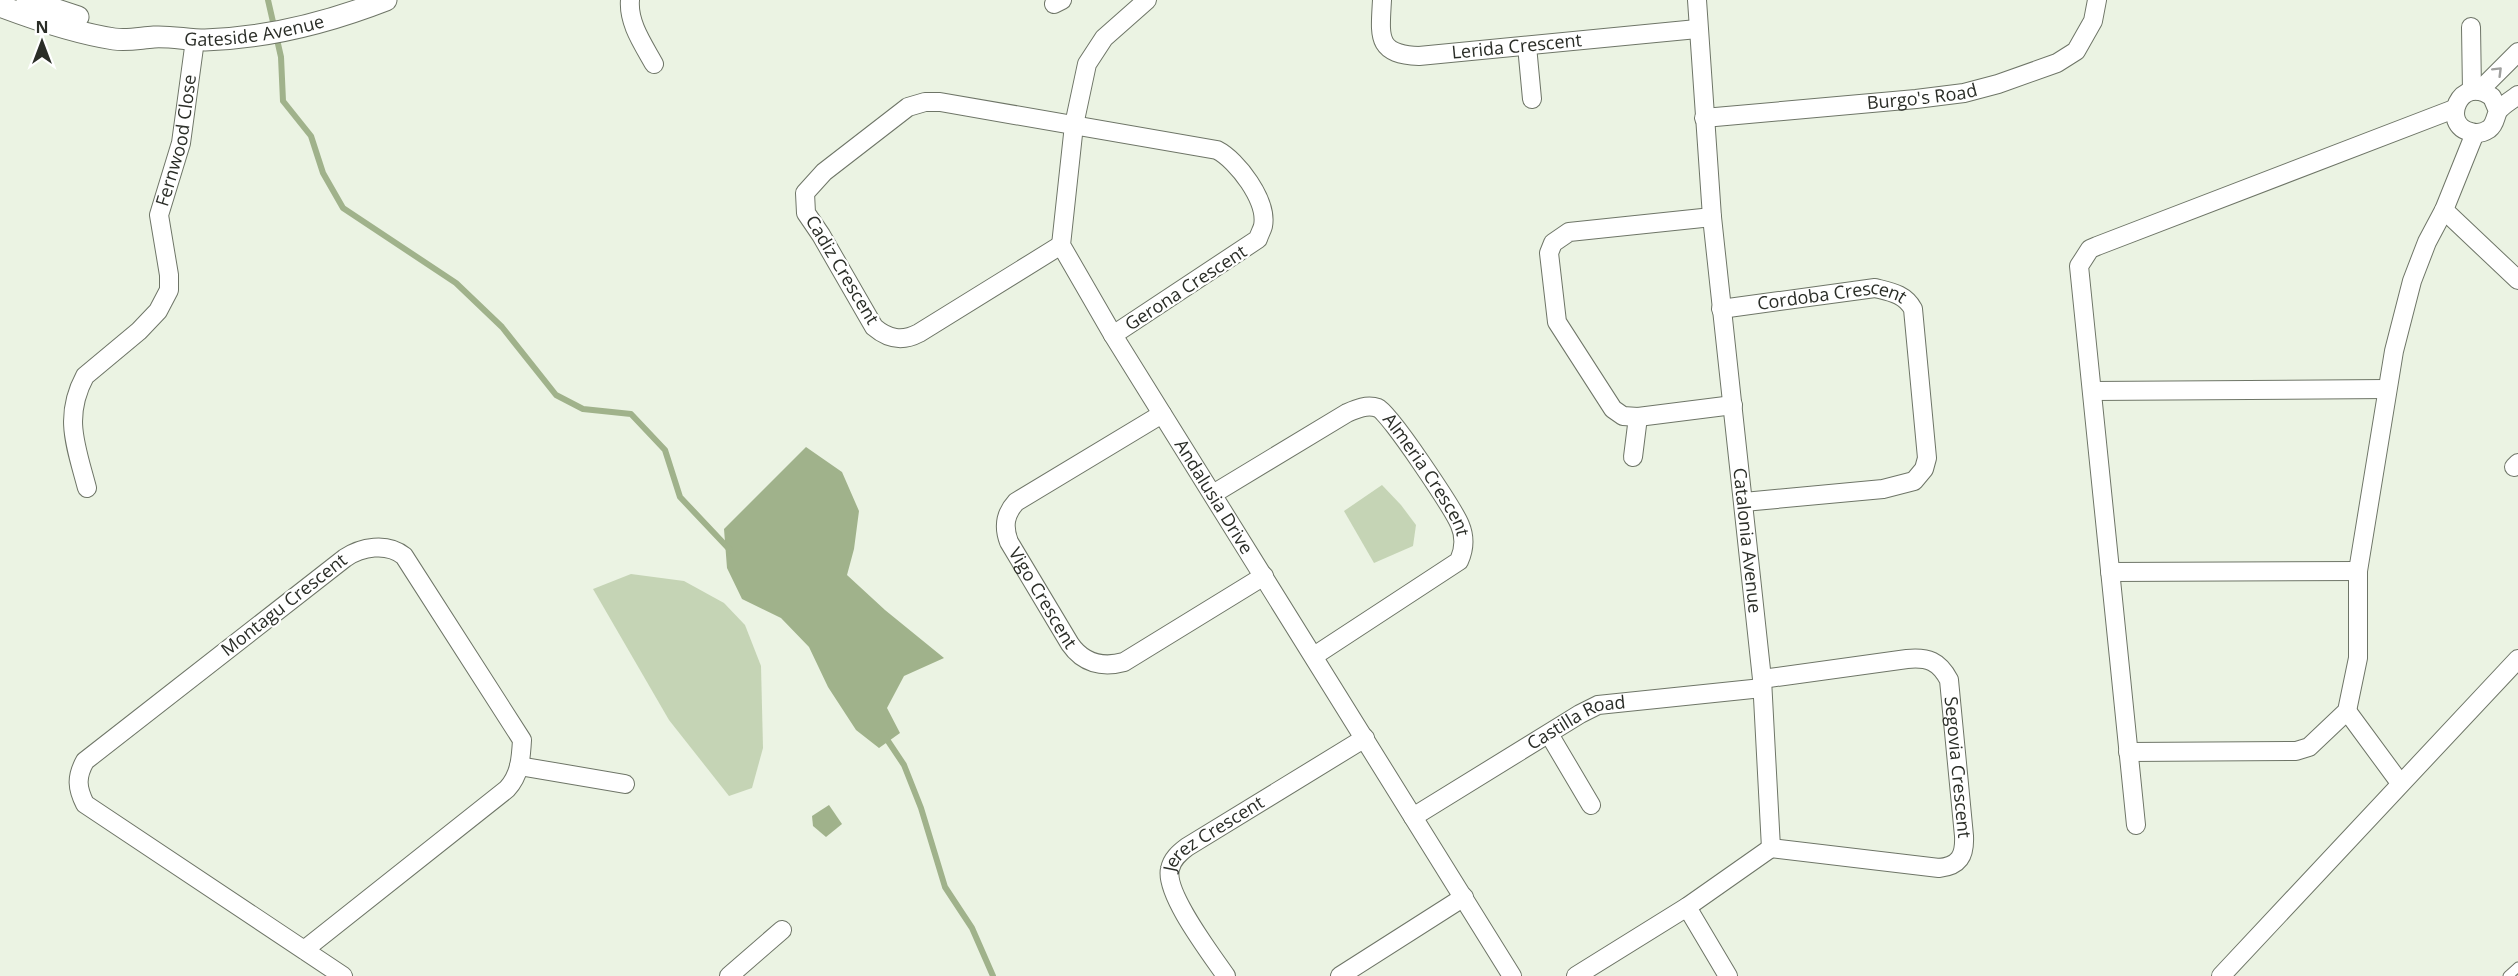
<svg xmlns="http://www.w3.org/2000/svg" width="2518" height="976" viewBox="0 0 2518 976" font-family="'Open Sans',sans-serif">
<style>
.green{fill:#c5d4b5}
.water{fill:#a0b28b}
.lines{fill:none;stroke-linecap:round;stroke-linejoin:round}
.stream{stroke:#a0b28b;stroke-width:6}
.service-casing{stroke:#6e7567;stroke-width:11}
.minor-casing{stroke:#6e7567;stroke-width:20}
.tertiary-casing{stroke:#6e7567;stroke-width:23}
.service{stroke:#fff;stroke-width:9}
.minor{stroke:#fff;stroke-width:18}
.tertiary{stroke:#fff;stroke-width:21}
.oneway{stroke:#9fa09e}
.labels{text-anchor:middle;stroke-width:4.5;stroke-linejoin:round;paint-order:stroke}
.street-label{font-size:18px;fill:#2a2d27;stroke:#fff}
</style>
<rect width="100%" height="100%" fill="#ebf3e3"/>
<g class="green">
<polygon points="1382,485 1401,505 1416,525 1413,546 1374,563 1344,511"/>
<polygon points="631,574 684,581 724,603 745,625 761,666 763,748 752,788 729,796 669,720 593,589"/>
</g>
<g class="water">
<polygon points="806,447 842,472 859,511 854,549 847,575 885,610 944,658 904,676 887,708 900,733 879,748 856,730 828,687 809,647 781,618 742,599 727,568 724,529"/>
<polygon points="829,805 842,824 826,837 813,826 812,816"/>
</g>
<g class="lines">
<g class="stream">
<polyline points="268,0 281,57 283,101 311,136 323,173 343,208 456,283 502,327 556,395 583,409 631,414 665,450 680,497 730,550"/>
<polyline points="884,735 904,765 921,808 945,887 972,928 993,976"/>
</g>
<g class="service-casing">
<polyline id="service" points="2508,976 2518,967"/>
</g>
<g class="minor-casing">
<g id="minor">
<path d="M 630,0 C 628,23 643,44 654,64"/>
<path id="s1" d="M 1147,0 L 1104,38 L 1087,64 L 1074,125 L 1061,245 L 1113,335 L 1512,976"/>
<path id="s2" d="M 1382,0 C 1380,37 1376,54 1419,56 L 1697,29"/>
<path id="s3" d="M 1697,0 L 1712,217 L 1762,679 L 1771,848"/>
<polyline points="1054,4 1062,0"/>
<polyline points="2471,27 2472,91"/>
<polyline points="1527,46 1532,99"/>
<polyline points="2479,91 2518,52"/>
<path d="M 2498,111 L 2492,97 C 2460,73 2439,125 2471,132 C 2477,134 2483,133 2489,129 C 2496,124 2495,115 2499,110 C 2504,104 2512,100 2518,95"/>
<path id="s4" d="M 1704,118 L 1916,99 L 1964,93 L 1998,84 L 2057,63 L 2076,51 L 2093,21 L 2097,0"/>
<polyline points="2444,210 2518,280"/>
<polyline points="1712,217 1569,232 1553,243 1549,253 1557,322 1613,409 1623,416 1638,417 1733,405"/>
<path d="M 1061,245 L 919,333 C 902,342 888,339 874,327 L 821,235 L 806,213 L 805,193 L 824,172 L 908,107 L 925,102 L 940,102 L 1217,150 C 1237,160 1268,201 1263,226 C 1262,230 1259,235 1258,239 L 1113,335"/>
<path id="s5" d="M 1721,309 L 1875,288 C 1891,292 1905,294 1913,309 L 1927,458 L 1924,469 L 1914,481 L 1883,489 L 1744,502"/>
<polyline points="2092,391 2387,389"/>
<path id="s6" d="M 1162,414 L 1016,502 C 1005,514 1003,526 1009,542 L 1070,644 C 1083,663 1102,668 1124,662 L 1264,576"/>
<polyline points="1633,457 1638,417"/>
<polyline points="2514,467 2518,463"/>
<path id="s7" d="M 87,488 C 76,446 63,417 85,376 L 139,331 L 158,311 L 169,290 L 169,275 L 159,215 L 181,143 L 195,40"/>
<path id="s8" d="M 1213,494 L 1347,413 C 1356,409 1367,404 1378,408 C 1389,412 1454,510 1460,525 C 1465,537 1464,550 1459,561 L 1314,656"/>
<polyline points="2110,572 2358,571"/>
<path id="s9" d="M 1762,679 L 1907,659 C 1928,657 1939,661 1949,680 L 1964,836 C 1965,856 1959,866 1939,868 L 1771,848"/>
<polyline points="2347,711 2400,783"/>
<polyline points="1549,734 1591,805"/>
<polyline points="2128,752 2296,751 2309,747 2347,711 2358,658 2358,571 2394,351 2412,281 2427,242 2444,210 2475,133"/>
<polyline points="519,766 625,784"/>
<path id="s10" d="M 1413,817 L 1580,714 L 1598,705 L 1762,688"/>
<polyline points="2136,825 2079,266 2090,249 2097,246 2454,109"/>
<polyline points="1687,907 1728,976"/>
<path d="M 304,950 L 507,789 C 520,775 521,758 522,740 L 404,556 C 387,542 361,547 345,558 L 85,761 C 76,777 77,788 85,804 L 343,976"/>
<polyline points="729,976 782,930"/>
<path id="s11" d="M 1226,976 C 1211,954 1164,893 1170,869 C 1172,859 1179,853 1187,847 L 1365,738"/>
<polyline points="1340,976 1464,897"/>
<polyline points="1576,976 1687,907 1771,848"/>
<polyline points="2221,976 2518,659"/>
</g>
</g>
<g class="tertiary-casing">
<g id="tertiary">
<polyline points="27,0 78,17"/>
<path id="s12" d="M 0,6 C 37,20 75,33 114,39 C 128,41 140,38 154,37 C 171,36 188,40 205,40 C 268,38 327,23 386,0"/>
</g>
</g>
<use href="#service" class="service"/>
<use href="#minor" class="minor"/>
<use href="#tertiary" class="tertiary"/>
</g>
<defs><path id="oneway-chevron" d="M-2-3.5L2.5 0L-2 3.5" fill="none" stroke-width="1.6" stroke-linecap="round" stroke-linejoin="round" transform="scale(1.5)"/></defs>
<use class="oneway" href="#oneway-chevron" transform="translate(2498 71) rotate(-45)"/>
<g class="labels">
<g class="street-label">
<text dy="6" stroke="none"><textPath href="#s12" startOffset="260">Gateside Avenue</textPath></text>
<text dy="6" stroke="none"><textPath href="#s2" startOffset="180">Lerida Crescent</textPath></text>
<text dy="6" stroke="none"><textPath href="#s4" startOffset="219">Burgo's Road</textPath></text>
<text dy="6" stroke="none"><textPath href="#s7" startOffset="390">Fernwood Close</textPath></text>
<text transform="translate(842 270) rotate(59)" y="6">Cadiz Crescent</text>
<text transform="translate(1186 288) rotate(-33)" y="6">Gerona Crescent</text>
<text dy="6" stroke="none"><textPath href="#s5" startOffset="112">Cordoba Crescent</textPath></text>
<text dy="6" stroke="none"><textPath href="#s8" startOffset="272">Almeria Crescent</textPath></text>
<text dy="6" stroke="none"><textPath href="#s1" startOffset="566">Andalusia Drive</textPath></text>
<text dy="6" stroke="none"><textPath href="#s3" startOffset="543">Catalonia Avenue</textPath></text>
<text dy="6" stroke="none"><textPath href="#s6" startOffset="279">Vigo Crescent</textPath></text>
<text transform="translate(284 605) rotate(-38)" y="6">Montagu Crescent</text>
<text dy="6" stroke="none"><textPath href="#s10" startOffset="190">Castilla Road</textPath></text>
<text dy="6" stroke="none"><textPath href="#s9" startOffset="285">Segovia Crescent</textPath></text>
<text dy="6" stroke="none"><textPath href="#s11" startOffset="180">Jerez Crescent</textPath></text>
</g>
</g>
<g transform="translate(42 42)" stroke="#ffffff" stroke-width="4.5" paint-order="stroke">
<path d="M0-4.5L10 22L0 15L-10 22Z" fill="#2a2d27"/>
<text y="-9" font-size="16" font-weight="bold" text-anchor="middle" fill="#2a2d27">N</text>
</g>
</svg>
